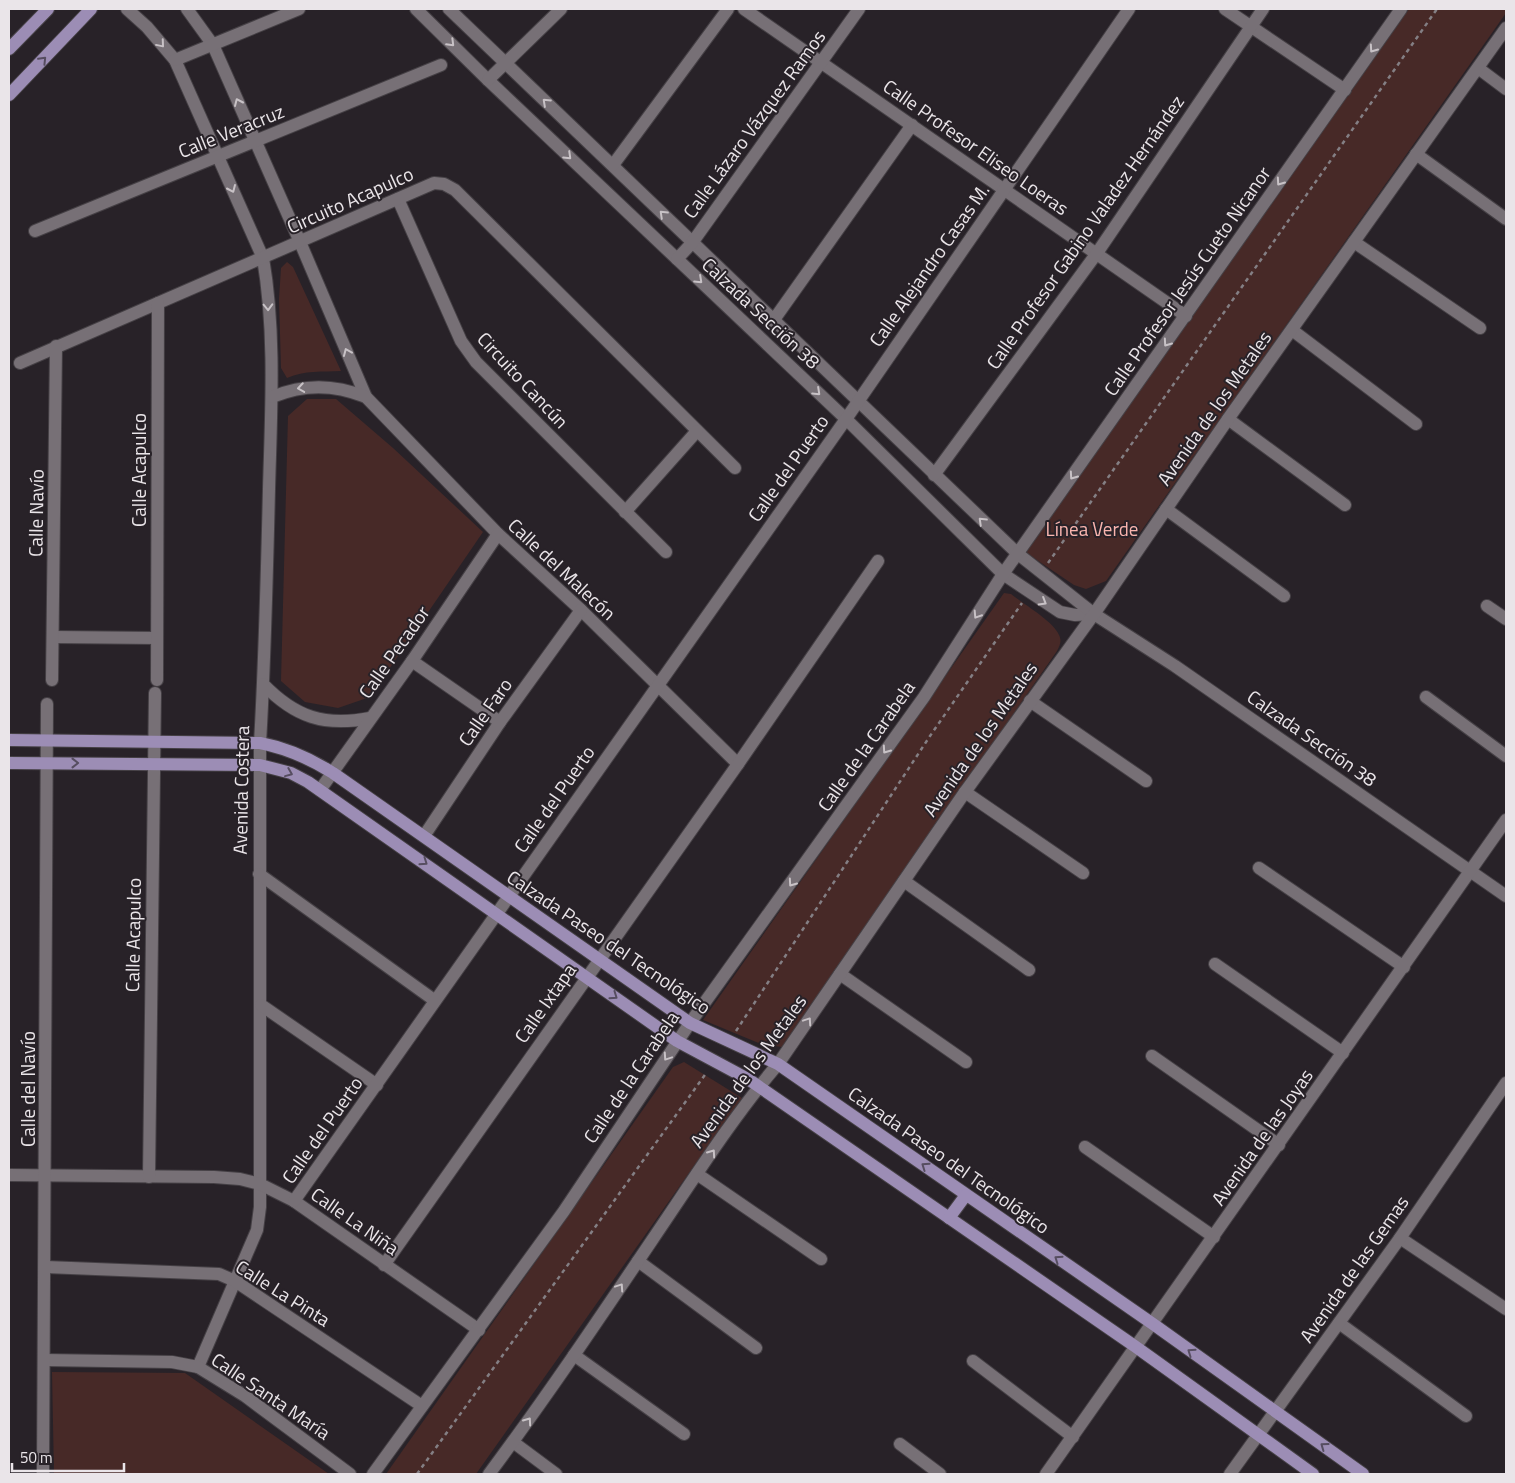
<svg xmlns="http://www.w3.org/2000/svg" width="1515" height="1483" viewBox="0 0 1515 1483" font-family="'Titillium Web',sans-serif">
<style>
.green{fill:#472927}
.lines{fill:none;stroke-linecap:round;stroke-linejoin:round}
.minor-casing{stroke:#454045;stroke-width:14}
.major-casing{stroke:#454045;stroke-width:14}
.path{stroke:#847f84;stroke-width:2.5;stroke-dasharray:4 4;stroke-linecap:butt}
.minor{stroke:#777076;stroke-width:12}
.major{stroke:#9c8db5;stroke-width:12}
.oneway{stroke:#c8c2c6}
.oneway2{stroke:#564d60}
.labels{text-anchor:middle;stroke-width:4;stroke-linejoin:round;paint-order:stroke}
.street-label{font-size:19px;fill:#eae5e9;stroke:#282228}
.park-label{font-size:19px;fill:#fab5af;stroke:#282228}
</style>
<rect width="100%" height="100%" fill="#282228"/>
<g class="green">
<polygon points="1409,9 1506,9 1506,13 1106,581 1086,589 1074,585 1025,552"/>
<path d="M 287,262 L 293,267 L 341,371 C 322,372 305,370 287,378 L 281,368 L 279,299 L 281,268 Z"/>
<polygon points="307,399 336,399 393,448 483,532 370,697 338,708 305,702 281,681 288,416"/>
<path d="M 1004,593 L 1011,594 C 1023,604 1053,621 1059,635 C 1062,641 1060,645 1057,651 L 782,1047 L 761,1044 L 703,1020 Z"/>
<polygon points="684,1062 742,1098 476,1474 386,1474 673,1067"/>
<polygon points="52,1372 185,1373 329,1474 54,1474"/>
</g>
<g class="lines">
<g class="minor-casing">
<g id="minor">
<path d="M 127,9 L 147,27 L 175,60 L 263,258 C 276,334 271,413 269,489 C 267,574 265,658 260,743 L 260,1207 L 257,1230 L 198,1367"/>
<polyline points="187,9 213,45 300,242 366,397 498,534 581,610 738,764"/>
<polyline points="416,9 488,80 846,419 1003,574 1060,612 1075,615 1094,614"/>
<polyline points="449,9 1018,554 1094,614 1175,666 1506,896"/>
<polyline points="744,9 1186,316"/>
<polyline points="1225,9 1345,90"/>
<polyline points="175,60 299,9"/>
<polyline points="1478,68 1506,89"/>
<polyline points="488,80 561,9"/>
<polyline points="1416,154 1506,219"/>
<polyline points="613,165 728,9"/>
<polyline points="398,199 461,341 476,362 666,552"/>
<polyline points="35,231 441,65"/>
<polyline points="1354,242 1480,328"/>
<polyline points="677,259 692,243 859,9"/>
<polyline points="773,321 912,125"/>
<polyline points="1292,330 1416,424"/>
<polyline points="20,363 434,183 444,184 455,190 735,468"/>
<path d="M 272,397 C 304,384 333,384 366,397"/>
<polyline points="1228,419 1345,505"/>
<polyline points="934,475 1097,253 1263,9"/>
<polyline points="1166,509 1284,596"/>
<polyline points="625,512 697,431"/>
<polyline points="1487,606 1506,619"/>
<polyline points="53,637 157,638"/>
<polyline points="412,661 500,722"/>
<polyline points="52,680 56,346"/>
<polyline points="157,680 158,303"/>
<path d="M 263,684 C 295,717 324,727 370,718"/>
<polyline points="1426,697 1506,756"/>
<polyline points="1030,701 1146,781"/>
<polyline points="320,790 412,661 498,534"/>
<polyline points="965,792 1083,873"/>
<polyline points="424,836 500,722 581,610"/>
<polyline points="1259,868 1404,967"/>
<polyline points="259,874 434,1000"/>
<polyline points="904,881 1029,970"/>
<polyline points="1215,964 1343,1053"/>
<polyline points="840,974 966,1062"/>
<polyline points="261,1005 377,1085"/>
<polyline points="1152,1056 1279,1145"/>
<polyline points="1085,1147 1214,1237"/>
<polyline points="697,1174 821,1259"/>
<polyline points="9,1175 214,1177 240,1179 260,1184 294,1201 479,1330"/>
<polyline points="149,1177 155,693"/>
<polyline points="294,1201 846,419 1129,9"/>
<polyline points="1400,1238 1506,1309"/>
<polyline points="638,1261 756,1348"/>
<polyline points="384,1265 738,764 878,561"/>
<polyline points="46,1267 219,1274 235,1281 422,1406"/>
<polyline points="1339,1323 1466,1416"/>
<polyline points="574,1355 684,1434"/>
<polyline points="45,1360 172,1362 198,1367 245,1396 350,1474"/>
<polyline points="973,1361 1073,1437"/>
<polyline points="513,1442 556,1474"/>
<polyline points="900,1444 940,1474"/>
<polyline points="43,1474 47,704"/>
<polyline points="373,1474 564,1211 690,1023 924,697 1003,574 1401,9"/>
<path d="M 489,1474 C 551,1391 609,1304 667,1218 C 702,1166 737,1112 778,1064 L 965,792 L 1094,614 L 1228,419 L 1506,28"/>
<polyline points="1046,1474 1506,820"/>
<polyline points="1230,1474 1400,1238 1506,1083"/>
</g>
</g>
<g class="major-casing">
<g id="major">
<polyline points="9,49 48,9"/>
<polyline points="9,95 91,9"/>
<path d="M 9,740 L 260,743 C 287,748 309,758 333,773 L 690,1023 L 778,1064 L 1153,1324 L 1363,1474"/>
<polyline points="9,763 260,765 291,773 308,782 677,1041 748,1079 1136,1347 1313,1474"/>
<polyline points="949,1218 966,1195"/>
</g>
</g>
<g class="path">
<polyline points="1048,563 1437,9"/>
<polyline points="736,1031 930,736 1022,603"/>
<polyline points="417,1474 707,1072"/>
</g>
<use href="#minor" class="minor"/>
<use href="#major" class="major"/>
</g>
<defs><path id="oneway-chevron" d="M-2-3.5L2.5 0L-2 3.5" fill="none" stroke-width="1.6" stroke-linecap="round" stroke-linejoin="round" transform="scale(1.25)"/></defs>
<g class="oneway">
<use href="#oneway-chevron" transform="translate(451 43) rotate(45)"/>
<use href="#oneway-chevron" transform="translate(161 44) rotate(50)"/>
<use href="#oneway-chevron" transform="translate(1373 49) rotate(125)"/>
<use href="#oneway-chevron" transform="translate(238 102) rotate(-114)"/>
<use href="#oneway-chevron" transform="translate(546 102) rotate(-137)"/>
<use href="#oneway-chevron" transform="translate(568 156) rotate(44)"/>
<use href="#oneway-chevron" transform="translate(1280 182) rotate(125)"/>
<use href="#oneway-chevron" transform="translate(232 189) rotate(66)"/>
<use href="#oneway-chevron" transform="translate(663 214) rotate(-136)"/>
<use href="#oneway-chevron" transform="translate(699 280) rotate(43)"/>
<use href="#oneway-chevron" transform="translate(268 307) rotate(88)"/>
<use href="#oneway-chevron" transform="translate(1167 343) rotate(125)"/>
<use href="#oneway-chevron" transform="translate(347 352) rotate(-113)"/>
<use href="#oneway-chevron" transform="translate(301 388) rotate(171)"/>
<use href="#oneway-chevron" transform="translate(817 392) rotate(43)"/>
<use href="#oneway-chevron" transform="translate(1073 476) rotate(125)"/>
<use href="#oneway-chevron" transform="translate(982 521) rotate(-136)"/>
<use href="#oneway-chevron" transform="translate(1043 602) rotate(31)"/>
<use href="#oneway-chevron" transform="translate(977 615) rotate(123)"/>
<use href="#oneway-chevron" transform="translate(886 750) rotate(125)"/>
<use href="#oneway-chevron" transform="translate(792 883) rotate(125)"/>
<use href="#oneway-chevron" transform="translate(808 1021) rotate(-56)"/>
<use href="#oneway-chevron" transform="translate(667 1057) rotate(124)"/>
<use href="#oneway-chevron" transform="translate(712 1153) rotate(-55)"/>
<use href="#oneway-chevron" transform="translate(620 1287) rotate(-56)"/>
<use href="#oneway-chevron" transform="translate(528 1421) rotate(-55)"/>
</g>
<g class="oneway2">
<use href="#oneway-chevron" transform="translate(43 60) rotate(-46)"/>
<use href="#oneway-chevron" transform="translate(75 763)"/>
<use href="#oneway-chevron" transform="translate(289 773) rotate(22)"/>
<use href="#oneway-chevron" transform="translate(424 862) rotate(35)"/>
<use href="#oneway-chevron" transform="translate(614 996) rotate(35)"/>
<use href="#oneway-chevron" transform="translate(925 1166) rotate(-145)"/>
<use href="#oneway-chevron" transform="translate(1058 1259) rotate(-145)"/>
<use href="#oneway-chevron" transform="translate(1191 1352) rotate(-145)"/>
<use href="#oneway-chevron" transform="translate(1324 1446) rotate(-144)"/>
</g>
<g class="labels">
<g class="street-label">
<text transform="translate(754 124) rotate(-54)" y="7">Calle Lázaro Vázquez Ramos</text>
<text transform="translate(231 131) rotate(-22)" y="7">Calle Veracruz</text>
<text transform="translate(976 147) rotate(35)" y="7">Calle Profesor Eliseo Loeras</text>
<text transform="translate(350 200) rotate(-24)" y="7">Circuito Acapulco</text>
<text transform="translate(1085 232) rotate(-55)" y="7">Calle Profesor Gabino Valadez Hernández</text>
<text transform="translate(929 265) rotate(-55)" y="7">Calle Alejandro Casas M.</text>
<text transform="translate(1187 281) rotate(-55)" y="7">Calle Profesor Jesús Cueto Nicanor</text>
<text transform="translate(761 313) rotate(43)" y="7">Calzada Sección 38</text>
<text transform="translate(523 380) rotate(47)" y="7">Circuito Cancún</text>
<text transform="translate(1214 408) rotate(-55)" y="7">Avenida de los Metales</text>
<text transform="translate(788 468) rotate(-55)" y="7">Calle del Puerto</text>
<text transform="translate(139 470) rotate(-90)" y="7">Calle Acapulco</text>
<text transform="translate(36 513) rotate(-89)" y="7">Calle Navío</text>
<text transform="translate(562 569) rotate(43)" y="7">Calle del Malecón</text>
<text transform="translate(394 652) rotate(-55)" y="7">Calle Pecador</text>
<text transform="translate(485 712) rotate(-55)" y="7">Calle Faro</text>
<text transform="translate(1312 738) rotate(35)" y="7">Calzada Sección 38</text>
<text transform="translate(980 739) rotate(-55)" y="7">Avenida de los Metales</text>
<text transform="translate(866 746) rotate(-55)" y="7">Calle de la Carabela</text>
<text transform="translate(241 790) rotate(-89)" y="7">Avenida Costera</text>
<text transform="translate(554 799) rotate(-55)" y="7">Calle del Puerto</text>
<text transform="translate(133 935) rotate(-89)" y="7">Calle Acapulco</text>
<text transform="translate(609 942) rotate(34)" y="7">Calzada Paseo del Tecnológico</text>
<text transform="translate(545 1003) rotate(-55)" y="7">Calle Ixtapa</text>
<text transform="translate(748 1071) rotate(-54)" y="7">Avenida de los Metales</text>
<text transform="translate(631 1077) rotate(-56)" y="7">Calle de la Carabela</text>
<text transform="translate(28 1089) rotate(-90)" y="7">Calle del Navío</text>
<text transform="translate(322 1130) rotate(-55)" y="7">Calle del Puerto</text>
<text transform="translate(1262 1137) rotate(-55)" y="7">Avenida de las Joyas</text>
<text transform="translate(949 1160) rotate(35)" y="7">Calzada Paseo del Tecnológico</text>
<text transform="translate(355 1221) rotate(35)" y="7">Calle La Niña</text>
<text transform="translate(1354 1269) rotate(-55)" y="7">Avenida de las Gemas</text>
<text transform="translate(283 1293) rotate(32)" y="7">Calle La Pinta</text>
<text transform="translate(271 1396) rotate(34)" y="7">Calle Santa María</text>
</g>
<g class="park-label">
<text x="1092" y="536">Línea Verde</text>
</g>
</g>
<rect width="1515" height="1483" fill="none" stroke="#eae5e9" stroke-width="20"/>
<path d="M12 1463v8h112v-8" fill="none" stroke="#eae5e9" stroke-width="2.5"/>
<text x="20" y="1463" font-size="15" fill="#eae5e9" stroke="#282228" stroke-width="4" paint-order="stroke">50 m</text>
</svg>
